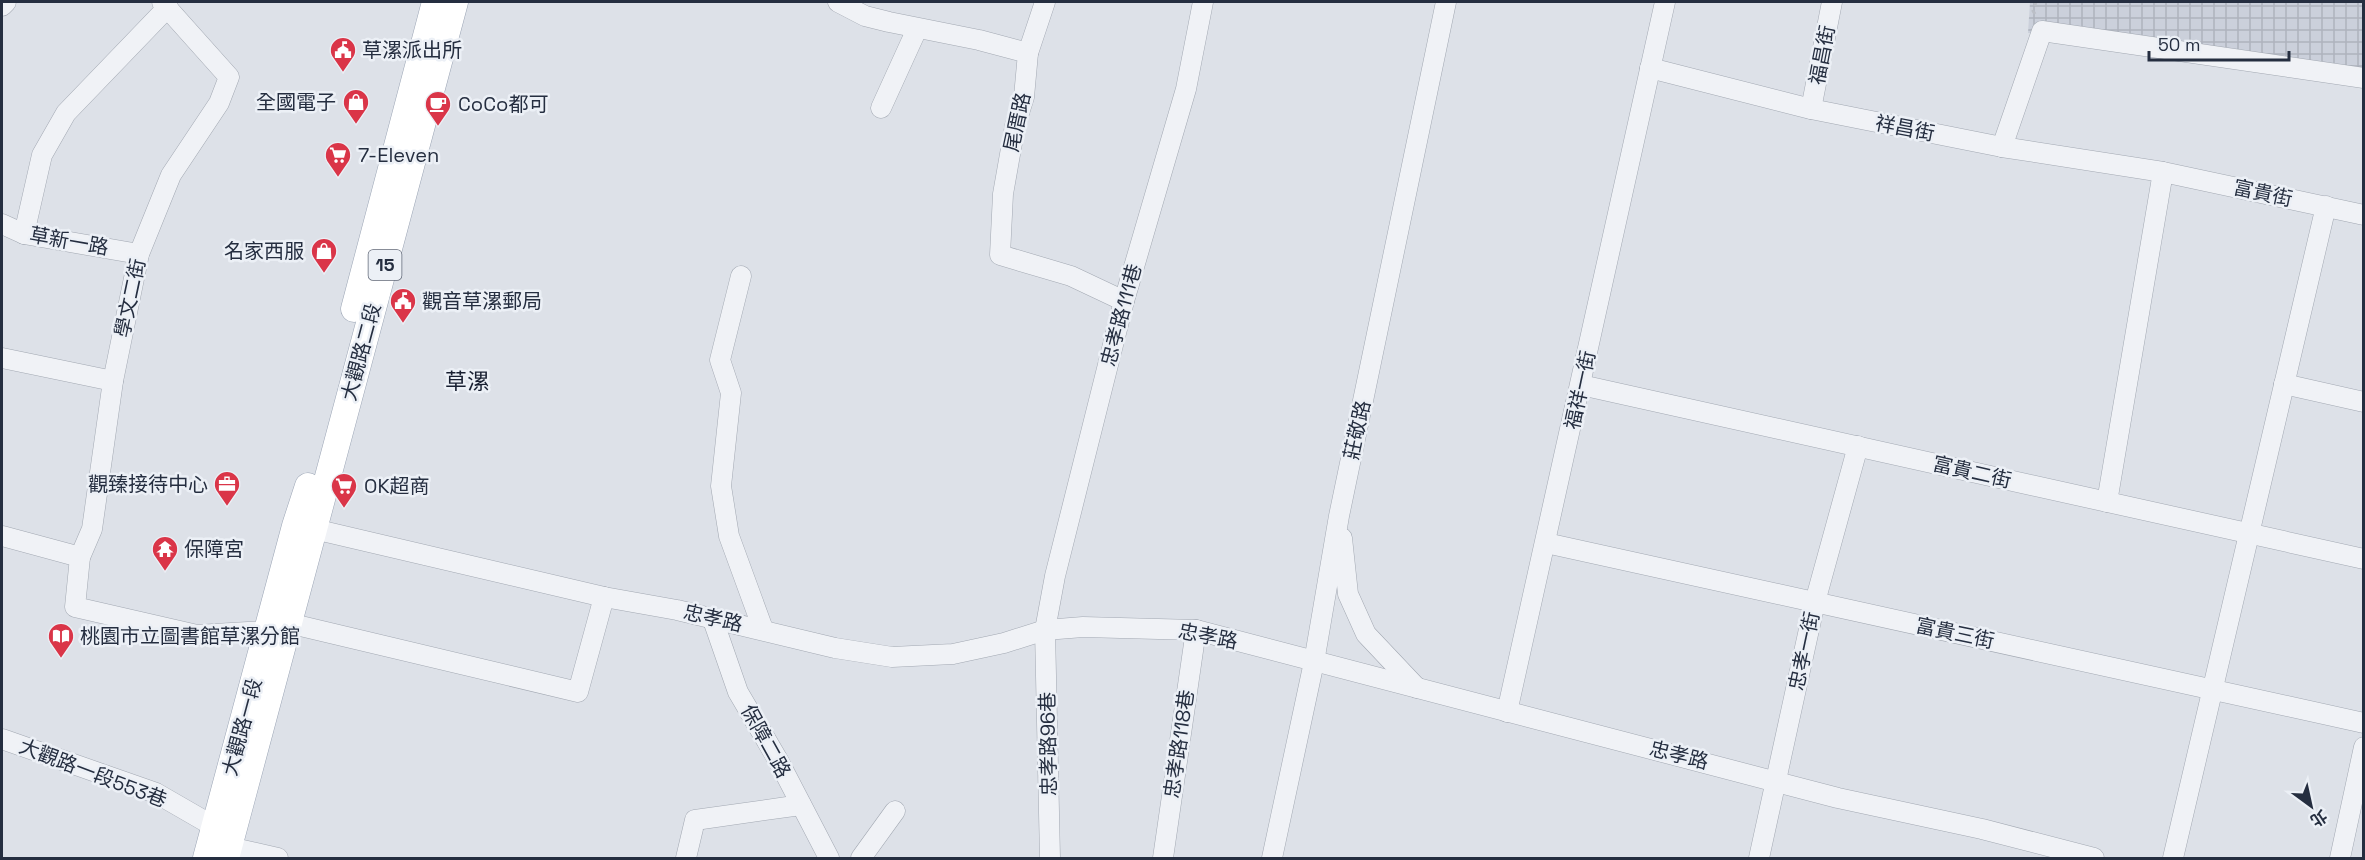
<svg xmlns="http://www.w3.org/2000/svg" width="2365" height="860" viewBox="0 0 2365 860" font-family="'Space Grotesk','Noto Sans TC',sans-serif">
<style>
.industrial{fill:url(#industrial-grid)}
.lines{fill:none;stroke-linecap:round;stroke-linejoin:round}
.minor-casing{stroke:#a2a8b2;stroke-width:21}
.major-casing{stroke:#9ba5b5;stroke-width:27}
.path{stroke:#bbbfc7;stroke-width:3;stroke-dasharray:4.5 4.5;stroke-linecap:butt}
.minor{stroke:#f0f2f6;stroke-width:20}
.major{stroke:#fff;stroke-width:26}
.labels{text-anchor:middle;stroke-width:5;stroke-linejoin:round;paint-order:stroke}
.shield{fill:#ecf0f6;stroke:#616877;stroke-width:1.5}
.shield-label{font-size:18px;font-weight:bold;fill:#252e40}
.poi-label{font-size:20px;fill:#252e40;stroke:#ecf0f6;text-anchor:start}
.street-label{font-size:20px;fill:#252e40;stroke:#ecf0f6}
.quarter-label{font-size:22px;fill:#181f31;stroke:#ecf0f6}
</style>
<defs>
<pattern id="industrial-grid" width="8" height="8" patternUnits="userSpaceOnUse" patternTransform="scale(1.5)"><rect width="8" height="8" fill="#cbd0db"/><path d="M0 4h8M4 0v8" fill="none" stroke="#aeb3bd"/></pattern>
</defs>
<rect width="100%" height="100%" fill="#dde1e8"/>
<polygon class="industrial" points="2030,2 2363,2 2363,81 2028,33"/>
<g class="lines">
<g class="minor-casing">
<g id="minor">
<polyline points="838,2 865,16 889,22 979,40 1028,53 1024,97 1015,126 1003,194 1000,255 1071,276 1124,301"/>
<polyline points="2,6 6,2"/>
<polyline points="1028,53 1045,2"/>
<polyline points="1650,68 1811,109 2002,147 2163,172 2364,215"/>
<polyline points="881,108 917,29"/>
<polyline points="1811,109 1832,2"/>
<polyline points="2002,147 2042,31 2364,78"/>
<polyline points="2,224 24,234 139,254"/>
<polyline points="24,234 42,155 66,113 168,7"/>
<polyline points="741,276 720,360 731,393 721,486 729,536 763,629"/>
<polyline points="2,358 113,381"/>
<polyline points="2284,384 2364,402"/>
<polyline points="1581,385 2364,559"/>
<polyline points="2107,502 2163,172"/>
<polyline points="301,526 604,597 677,610 835,648 892,657 953,654 1004,643 1045,630 1083,627 1196,630 1838,798 1982,829 2094,858"/>
<polyline points="2,536 80,557 92,529 113,381 139,254 171,175 219,103 229,77 162,2"/>
<polyline points="1342,538 1348,594 1366,634 1417,688"/>
<polyline points="1546,543 2364,723"/>
<polyline points="80,557 75,607 197,635 267,631"/>
<polyline points="713,620 738,692 778,760 829,858"/>
<polyline points="288,623 578,692 604,597"/>
<polyline points="1507,712 1665,2"/>
<polyline points="2,739 156,793 215,827"/>
<polyline points="216,844 278,858"/>
<polyline points="686,858 695,820 801,805"/>
<polyline points="861,858 895,811"/>
<polyline points="1050,858 1045,630 1055,576 1124,301 1186,89 1203,2"/>
<polyline points="1163,858 1196,630"/>
<polyline points="1272,858 1314,662 1339,516 1446,2"/>
<polyline points="1759,858 1815,602 1858,446"/>
<polyline points="2173,858 2326,206"/>
<polyline points="2340,858 2364,747"/>
</g>
</g>
<g class="major-casing">
<g id="major">
<polyline points="354,309 435,2"/>
<polyline points="206,858 295,526 308,486"/>
<polyline points="226,858 455,2"/>
</g>
</g>
<polyline class="path" points="2035,14 2033,11 2036,2"/>
<use href="#minor" class="minor"/>
<use href="#major" class="major"/>
</g>
<defs>
<g id="civic-pin" transform="scale(1.35)"><path d="M0 17L-7.5 6A9.5 9.5 0 1 1 7.5 6Z" fill="#da3548" stroke="#ecf0f6"/><path d="M-.6-6.5H3V-4.5H.6V-3L4-1V1h2V6H-6V1h2V-1L-.6-3ZM-1.2 2.5V6h2.4V2.5Z" fill="#fff"/></g>
<g id="shop-pin" transform="scale(1.35)"><path d="M0 17L-7.5 6A9.5 9.5 0 1 1 7.5 6Z" fill="#da3548" stroke="#ecf0f6"/><path d="M-5-2.5h2.3a2.7 3.5 0 0 1 5.4 0H5L5.5 6h-11ZM-1.5-2.5h3a1.5 2.3 0 0 0-3 0Z" fill="#fff"/></g>
<g id="cafe-pin" transform="scale(1.35)"><path d="M0 17L-7.5 6A9.5 9.5 0 1 1 7.5 6Z" fill="#da3548" stroke="#ecf0f6"/><path d="M-5.5-4.5H6V0H3Q3 3.5 0 3.5H-2.5Q-5.5 3.5-5.5 0ZM3-3.2v2h1.7v-2ZM-6 4.5H4V6H-6Z" fill="#fff"/></g>
<g id="supermarket-pin" transform="scale(1.35)"><path d="M0 17L-7.5 6A9.5 9.5 0 1 1 7.5 6Z" fill="#da3548" stroke="#ecf0f6"/><path d="M-6-5.5h2.5l.6 2H6L4.5 2H-2.5L-4.4-4H-6ZM-1.5 3.2a1.3 1.3 0 1 0 .1 0ZM3 3.2a1.3 1.3 0 1 0 .1 0Z" fill="#fff"/></g>
<g id="office-pin" transform="scale(1.35)"><path d="M0 17L-7.5 6A9.5 9.5 0 1 1 7.5 6Z" fill="#da3548" stroke="#ecf0f6"/><path d="M-6-3h4V-5.5h4V-3h4V5H-6ZM-1-4.5V-3h2v-1.5ZM-6 0V1H6V0Z" fill="#fff"/></g>
<g id="temple-pin" transform="scale(1.35)"><path d="M0 17L-7.5 6A9.5 9.5 0 1 1 7.5 6Z" fill="#da3548" stroke="#ecf0f6"/><path d="M0-6L5-2H3V0L6.5 2.5H4V6H1.5V3h-3V6H-4V2.5H-6.5L-3 0V-2H-5Z" fill="#fff"/></g>
<g id="library-pin" transform="scale(1.35)"><path d="M0 17L-7.5 6A9.5 9.5 0 1 1 7.5 6Z" fill="#da3548" stroke="#ecf0f6"/><path d="M-6-4Q-3-5.5-.7-3.5V5Q-3 3-6 4ZM6-4Q3-5.5 .7-3.5V5Q3 3 6 4Z" fill="#fff"/></g>
</defs>
<g fill-rule="evenodd">
<use href="#civic-pin" x="343" y="50"/>
<use href="#shop-pin" x="356" y="102"/>
<use href="#cafe-pin" x="438" y="104"/>
<use href="#supermarket-pin" x="338" y="155"/>
<use href="#shop-pin" x="324" y="251"/>
<use href="#civic-pin" x="403" y="301"/>
<use href="#office-pin" x="227" y="484"/>
<use href="#supermarket-pin" x="344" y="486"/>
<use href="#temple-pin" x="165" y="549"/>
<use href="#library-pin" x="61" y="636"/>
</g>
<g class="labels">
<rect class="shield" x="368.5" y="250" width="33" height="30" rx="4.5"/>
<g class="shield-label">
<text x="385" y="271">15</text>
</g>
<g class="poi-label">
<text x="362" y="57">草漯派出所</text>
<text x="336" y="109" text-anchor="end">全國電子</text>
<text x="458" y="111">CoCo都可</text>
<text x="358" y="162">7-Eleven</text>
<text x="304" y="258" text-anchor="end">名家西服</text>
<text x="422" y="308">觀音草漯郵局</text>
<text x="208" y="491" text-anchor="end">觀臻接待中心</text>
<text x="364" y="493">OK超商</text>
<text x="184" y="556">保障宮</text>
<text x="80" y="643">桃園市立圖書館草漯分館</text>
</g>
<g class="street-label">
<text transform="translate(1822 55) rotate(-79)" y="7">福昌街</text>
<text transform="translate(1017 122) rotate(-78)" y="7">尾厝路</text>
<text transform="translate(1905 128) rotate(11)" y="7">祥昌街</text>
<text transform="translate(2263 193) rotate(12)" y="7">富貴街</text>
<text transform="translate(69 241) rotate(10)" y="7">草新一路</text>
<text transform="translate(130 298) rotate(-78)" y="7">學文二街</text>
<text transform="translate(1121 315) rotate(-75)" y="7">忠孝路111巷</text>
<text transform="translate(361 352) rotate(-75)" y="7">大觀路二段</text>
<text transform="translate(1580 390) rotate(-78)" y="7">福祥一街</text>
<text transform="translate(1357 430) rotate(-78)" y="7">莊敬路</text>
<text transform="translate(1972 472) rotate(13)" y="7">富貴二街</text>
<text transform="translate(713 618) rotate(13)" y="7">忠孝路</text>
<text transform="translate(1955 633) rotate(12)" y="7">富貴三街</text>
<text transform="translate(1208 636) rotate(11)" y="7">忠孝路</text>
<text transform="translate(1804 651) rotate(-78)" y="7">忠孝一街</text>
<text transform="translate(242 727) rotate(-75)" y="7">大觀路一段</text>
<text transform="translate(766 741) rotate(61)" y="7">保障二路</text>
<text transform="translate(1048 744) rotate(-91)" y="7">忠孝路96巷</text>
<text transform="translate(1179 744) rotate(-82)" y="7">忠孝路118巷</text>
<text transform="translate(1679 755) rotate(14)" y="7">忠孝路</text>
<text transform="translate(93 773) rotate(21)" y="7">大觀路一段553巷</text>
</g>
<g class="quarter-label">
<text x="467" y="389">草漯</text>
</g>
</g>
<rect width="2365" height="860" fill="none" stroke="#252e40" stroke-width="6"/>
<g transform="translate(2311 806) rotate(147)" stroke="#ecf0f6" stroke-width="4.5" paint-order="stroke">
<path d="M0-4.5L10 22L0 15L-10 22Z" fill="#252e40"/>
<text y="-9" font-size="16" font-weight="bold" text-anchor="middle" fill="#252e40">北</text>
</g>
<path d="M2149 51v9h140v-9" fill="none" stroke="#252e40" stroke-width="3"/>
<text x="2158" y="51" font-size="18" fill="#252e40" stroke="#ecf0f6" stroke-width="4.5" paint-order="stroke">50 m</text>
</svg>
